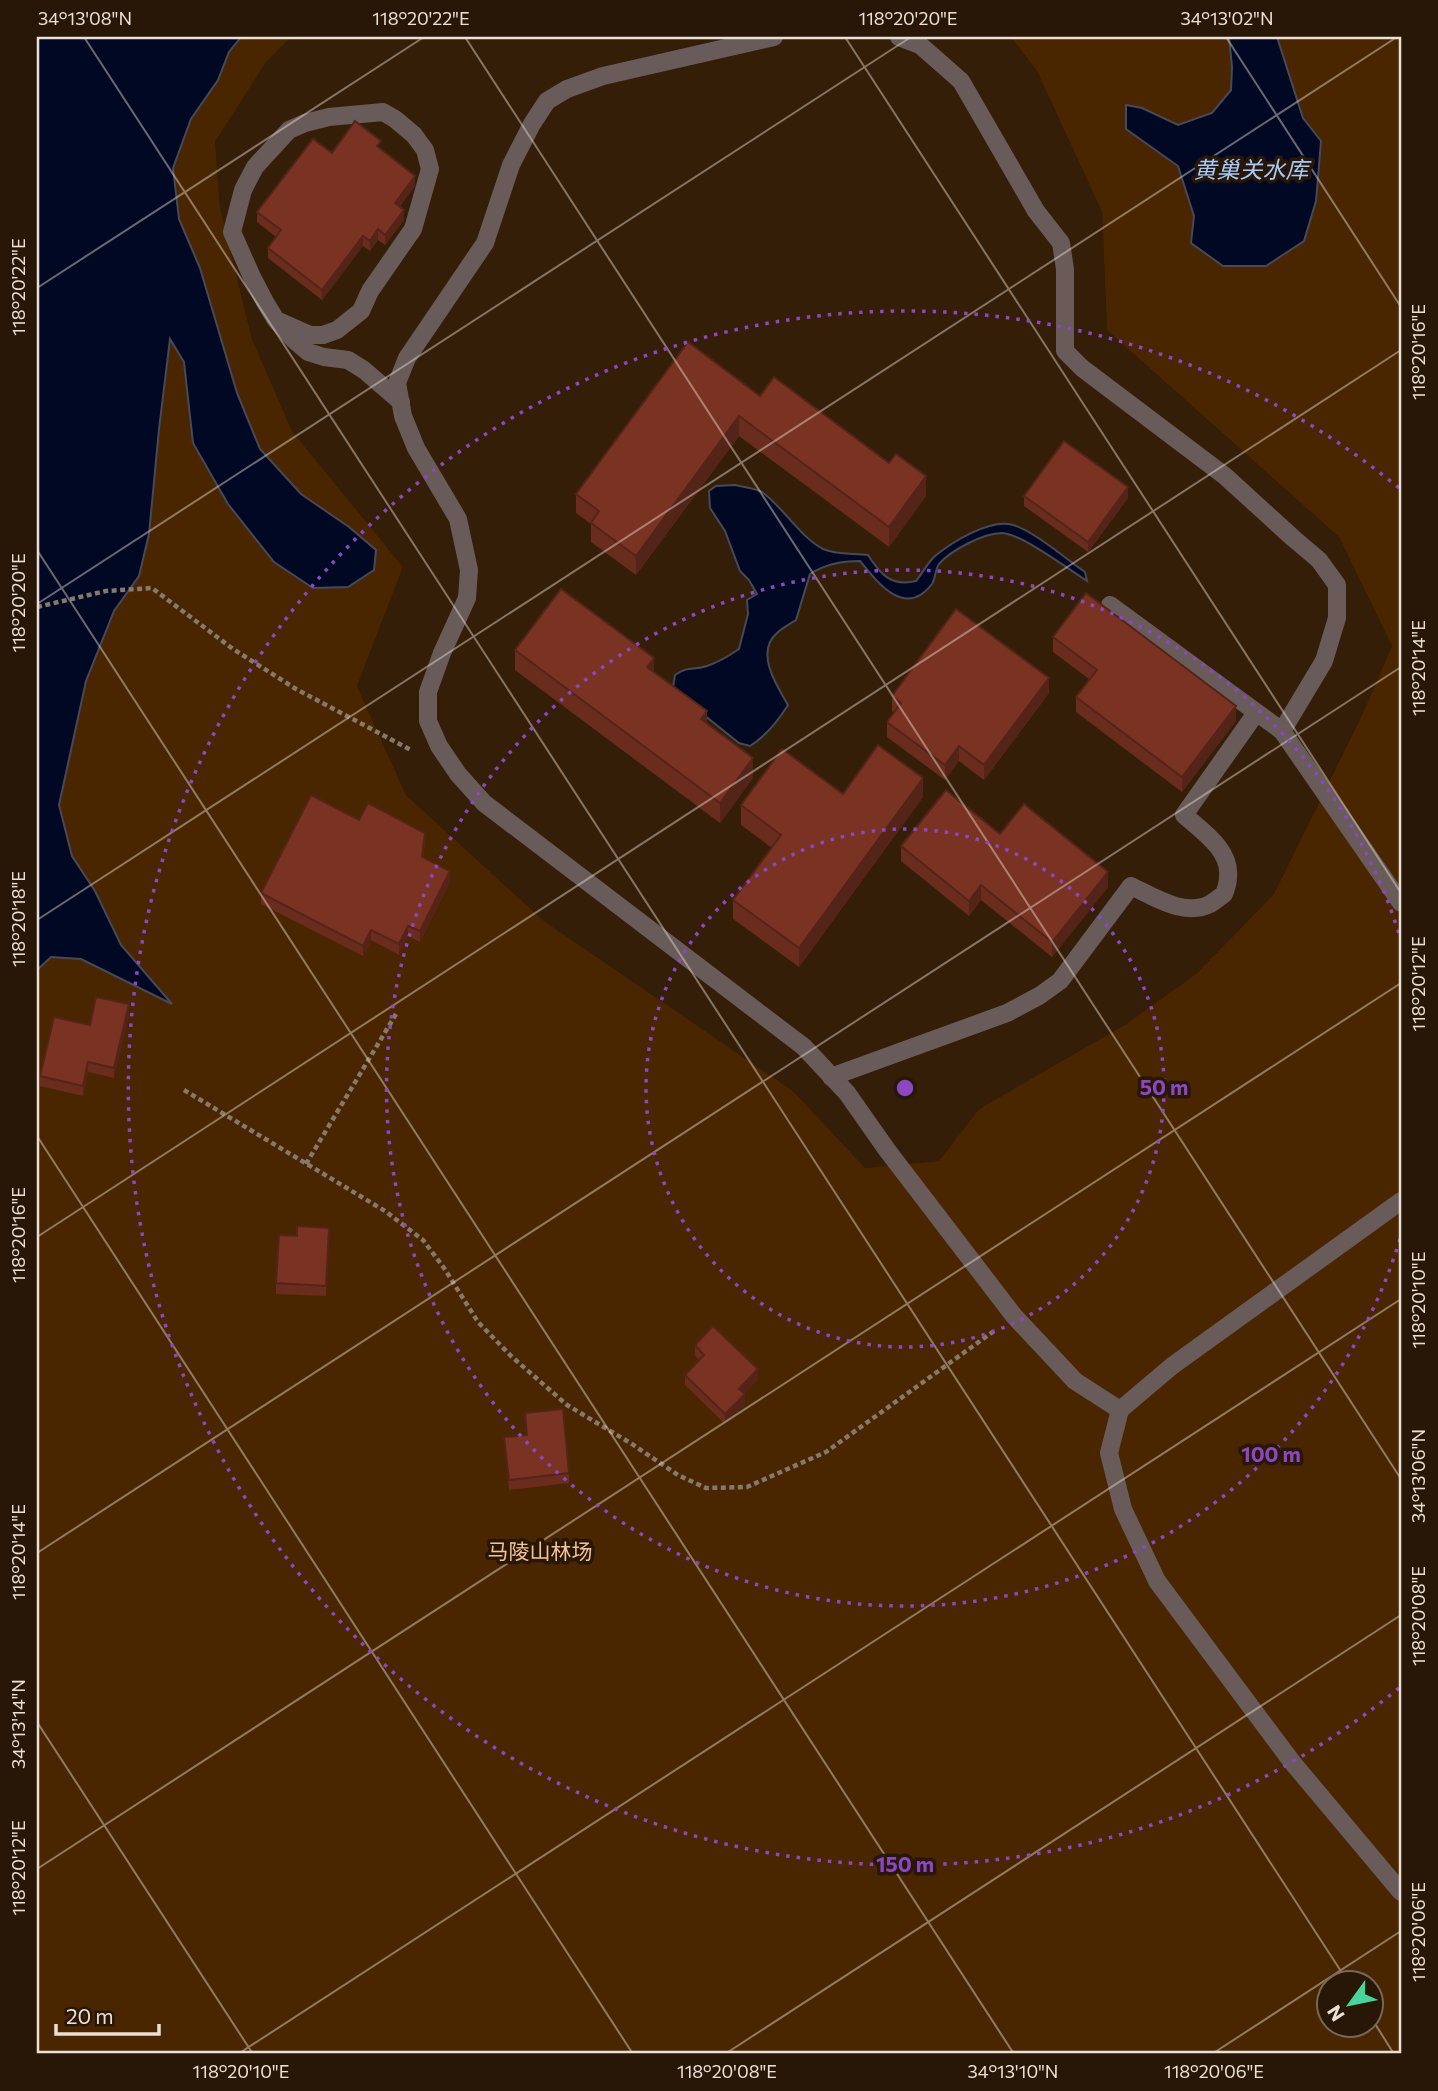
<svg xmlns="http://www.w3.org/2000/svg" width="1438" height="2091" viewBox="0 0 1438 2091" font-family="Commissioner,'Noto Sans SC',sans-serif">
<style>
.built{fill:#341e08}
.green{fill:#492600;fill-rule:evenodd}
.water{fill:#000823;stroke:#464958;stroke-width:2}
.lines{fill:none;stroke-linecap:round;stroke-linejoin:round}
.path{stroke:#86786b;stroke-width:4.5;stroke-dasharray:5 3.5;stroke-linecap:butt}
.minor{stroke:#685b5a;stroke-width:18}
.wall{fill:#692c1d}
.shaded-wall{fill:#552418}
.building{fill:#7a3322;stroke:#552418;stroke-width:2}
.ticks{fill:none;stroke:#ebe0d5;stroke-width:2;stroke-opacity:0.45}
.ring{fill:none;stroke:#8c47c2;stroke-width:3.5;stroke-dasharray:3.5 7}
.labels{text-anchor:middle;stroke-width:7;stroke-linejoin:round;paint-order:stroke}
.park-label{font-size:21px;fill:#f4c498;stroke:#281707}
.water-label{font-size:23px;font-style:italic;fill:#a5cafb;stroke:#281707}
.centre{fill:#8c47c2;stroke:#281707;stroke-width:3.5}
.ring-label{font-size:21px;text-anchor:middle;font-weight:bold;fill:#8c47c2;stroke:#281707;stroke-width:7;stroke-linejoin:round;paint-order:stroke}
.neatline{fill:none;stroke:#ebe0d5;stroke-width:2.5}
.ticks-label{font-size:18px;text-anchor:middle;fill:#ebe0d5}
</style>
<rect width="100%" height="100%" fill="#281707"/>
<polygon class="built" points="291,37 1011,37 1037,71 1102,212 1107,330 1339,537 1392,646 1362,715 1274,894 1196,974 1126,1024 979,1109 939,1161 864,1168 793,1091 544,921 406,795 357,686 403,567 292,431 252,339 220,208 215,142 266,62"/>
<path class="green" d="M 37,37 L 291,37 L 266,62 L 215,142 L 220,208 L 252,339 L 292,431 L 403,567 L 357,686 L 406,795 L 544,921 L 793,1091 L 865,1168 L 939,1161 L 979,1109 L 1126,1024 L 1196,974 L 1274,894 L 1362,715 L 1392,646 L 1339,537 L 1107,330 L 1102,212 L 1037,71 L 1011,37 L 1401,37 L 1401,2054 L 37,2054 ZM 1330,1982 L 1372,1982 L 1372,2024 L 1330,2024 Z"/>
<g class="water">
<polygon points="37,37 241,37 229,52 218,80 191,119 173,168 179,219 200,268 237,393 260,449 301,494 349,527 376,550 374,570 348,587 313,588 274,562 228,504 193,443 184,362 170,339 159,429 149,534 139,576 114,611 86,681 59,805 72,856 95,891 121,945 172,1004 81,959 51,957 37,970"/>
<polygon points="1229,37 1277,37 1303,118 1321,141 1316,201 1304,241 1266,266 1223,266 1191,243 1194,216 1178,166 1126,129 1126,105 1142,108 1178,125 1212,113 1231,90 1232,67"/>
<path d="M 735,485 C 743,487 755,488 762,492 C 783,507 801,538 823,549 C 836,555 854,553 868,555 C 880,574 891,587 916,581 C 922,574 928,562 935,556 C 952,542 991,518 1013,525 C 1034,531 1066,559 1085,572 L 1087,581 C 1068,569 1022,534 1002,533 C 984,533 951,550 939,564 C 935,569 936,578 932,584 C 905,619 878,583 860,561 C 841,561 825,564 810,574 L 796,620 C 790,624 782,628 777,633 C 755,652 776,685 788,705 C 778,721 766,736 750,746 L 739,743 L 684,699 L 673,687 L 675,675 C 690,665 692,671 707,666 C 719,662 729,656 739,649 L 748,614 L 747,600 L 757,594 L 749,580 L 740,571 L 725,531 L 710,508 L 709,491 L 716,486 Z"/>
</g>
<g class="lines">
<g class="path">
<polyline points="37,607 106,591 152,588 233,649 296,689 411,750"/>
<polyline points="184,1090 385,1211 423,1240 444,1268 478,1322 511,1356 567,1405 632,1444 678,1475 706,1488 747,1487 826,1452 994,1331"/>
<polyline points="306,1164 396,1014"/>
</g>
<g class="minor">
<polyline points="774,37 603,76 567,89 547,101 532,124 511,165 485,243 407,358 397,383 403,416 416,448 458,519 469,570 467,598 442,653 428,692 428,721 439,746 458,774 484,803 804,1047 847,1093 887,1150 1014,1316 1075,1381 1120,1410"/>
<polyline points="899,37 920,45 961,81 1036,211 1061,243 1065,269 1065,351 1082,368 1225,476 1293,538 1319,560 1337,585 1337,618 1324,661 1282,731"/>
<polyline points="276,320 310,335 323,335 337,330 361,311 370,291 413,229 430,169 425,150 414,135 395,119 383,112 329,117 305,123 289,130 255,167 243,190 232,232 252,277 265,302 276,320 294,340 308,352 324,357 348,360 364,370 401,402"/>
<polyline points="1110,605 1282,731 1401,903"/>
<path d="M 831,1077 L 1007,1013 L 1039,996 L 1060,981 L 1131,886 C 1154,897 1184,917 1210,904 C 1215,901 1220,897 1224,894 C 1226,889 1228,883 1228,877 C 1231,850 1202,831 1184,815 L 1256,713"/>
<polyline points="1401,1201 1172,1366 1120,1410 1109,1453 1123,1509 1157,1581 1292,1762 1401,1892"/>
</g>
</g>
<g class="wall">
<polygon points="381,150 415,186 400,206 404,220 385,245 378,240 370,251 363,246 322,300 268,258 268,248 276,237 257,222 257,212 332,153"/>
<polygon points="760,396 926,496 889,547 739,436 636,575 591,542 591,524 576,513 576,494"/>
<polygon points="1024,496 1128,498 1088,552 1024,506"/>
<polygon points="1053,637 1236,721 1182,792 1076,712 1076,697 1089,679 1053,652"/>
<polygon points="515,650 654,672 707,724 753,778 720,823 515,670"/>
<polygon points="1049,693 984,780 959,761 945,780 887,737 887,722 894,713 892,711 892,696"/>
<polygon points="843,794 923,797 799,967 733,919 733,900 772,848 741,825 741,805"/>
<polygon points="1000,834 1108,887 1052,957 981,900 969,916 901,861 901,846"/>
<polygon points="425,843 423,858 450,882 420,942 408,936 399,955 371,940 363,956 261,904 261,893"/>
<polygon points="129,1015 114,1078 88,1072 83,1096 40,1086 40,1076 90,1025"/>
<polygon points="329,1228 326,1296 276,1294 276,1283"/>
<polygon points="695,1345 758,1379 744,1394 745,1405 725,1424 685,1385 685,1375 699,1360 695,1355"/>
<polygon points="525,1413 569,1473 569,1483 509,1490 504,1437 526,1435"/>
</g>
<g class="shaded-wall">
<polygon points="415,176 415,186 395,213 395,203"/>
<polygon points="404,210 404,220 385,245 385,235"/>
<polygon points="378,229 378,240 370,251 370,241"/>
<polygon points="363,236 363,246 322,300 322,290"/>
<polygon points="739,416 739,436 636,575 636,556"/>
<polygon points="926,476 926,496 889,547 889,527"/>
<polygon points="1128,487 1128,498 1088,552 1088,542"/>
<polygon points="654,658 654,678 647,667"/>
<polygon points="1049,678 1049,693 984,780 984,765"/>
<polygon points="1236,706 1236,721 1182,792 1182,777"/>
<polygon points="707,711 707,731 701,719"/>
<polygon points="959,746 959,761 945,780 945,765"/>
<polygon points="753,758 753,778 720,823 720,803"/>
<polygon points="923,778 923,797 799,967 799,948"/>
<polygon points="450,871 450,882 420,942 420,931"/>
<polygon points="1108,872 1108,887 1052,957 1052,942"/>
<polygon points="981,885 981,900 969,916 969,901"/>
<polygon points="408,926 408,936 399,955 399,944"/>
<polygon points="371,930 371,940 363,956 363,946"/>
<polygon points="129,1004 129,1015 114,1078 114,1068"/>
<polygon points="88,1062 88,1072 83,1096 83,1086"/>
<polygon points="758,1369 758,1379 739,1399 739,1389"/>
<polygon points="745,1394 745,1405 725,1424 725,1414"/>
</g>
<g class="building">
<polygon points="355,121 381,141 377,146 415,176 395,203 404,210 385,235 378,229 370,241 363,236 322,290 268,248 281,230 257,212 313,139 332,153"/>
<polygon points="688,342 760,396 774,377 889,463 896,454 926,476 889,527 739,416 636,556 591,523 599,511 576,494"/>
<polygon points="1064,441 1128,487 1088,542 1024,496"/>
<polygon points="561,589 654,658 647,667 707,711 701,719 753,758 720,803 515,650"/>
<polygon points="1086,593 1236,706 1182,777 1076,697 1097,670 1053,637"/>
<polygon points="956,609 1049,678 984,765 959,746 945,765 887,722 901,703 892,696"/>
<polygon points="878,745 923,778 799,948 733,900 781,835 741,805 782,749 843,794"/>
<polygon points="946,790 1000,834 1024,804 1108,872 1052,942 981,885 969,901 901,846"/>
<polygon points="311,795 359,820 368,803 425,833 422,857 450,871 420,931 408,926 399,944 371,930 363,946 261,893"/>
<polygon points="96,997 129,1004 114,1068 88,1062 83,1086 40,1076 54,1017 90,1025"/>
<polygon points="297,1226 329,1228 326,1286 276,1283 279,1235 297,1236"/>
<polygon points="713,1326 758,1369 739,1389 745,1394 725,1414 685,1375 704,1355 695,1345"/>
<polygon points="563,1409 569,1473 509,1480 504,1437 527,1435 525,1413"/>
</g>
<path class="ticks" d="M 84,37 L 1348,1982M 465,37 L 1401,1479M 845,37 L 1401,893M 1226,37 L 1401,307M 37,288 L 424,37M 37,550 L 1014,2054M 37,604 L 911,37M 37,920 L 1397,37M 37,1136 L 633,2054M 37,1237 L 1401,350M 37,1553 L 1401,667M 37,1722 L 253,2054M 37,1869 L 1401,983M 1372,2019 L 1394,2054M 238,2054 L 1401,1299M 725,2054 L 1401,1615M 1212,2054 L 1401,1931"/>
<g class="ring">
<circle cx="905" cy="1088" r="259"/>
<path d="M1400 1239A518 518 0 1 1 1400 937"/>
<path d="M1399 1688A777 777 0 1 1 1399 488"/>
</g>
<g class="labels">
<g class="park-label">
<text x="540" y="1559">马陵山林场</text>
</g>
<g class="water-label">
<text x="1251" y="178">黄巢关水库</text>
</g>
</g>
<circle cx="905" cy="1088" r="10" class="centre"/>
<g class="ring-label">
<text x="1164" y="1095">50 m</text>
<text x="1271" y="1462">100 m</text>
<text x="905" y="1872">150 m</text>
</g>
<rect width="1438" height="2091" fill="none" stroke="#281707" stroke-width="77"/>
<g transform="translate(1350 2004) rotate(237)"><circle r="33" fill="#281707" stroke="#766759" stroke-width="2"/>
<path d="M0-5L12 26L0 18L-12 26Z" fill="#49d49c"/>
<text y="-10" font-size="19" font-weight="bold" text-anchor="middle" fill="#ebe0d5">N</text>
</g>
<path d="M56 2024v10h103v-10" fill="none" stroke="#ebe0d5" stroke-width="3.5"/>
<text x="66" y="2024" font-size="21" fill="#ebe0d5" stroke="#281707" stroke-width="5" paint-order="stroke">20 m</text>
<rect x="38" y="38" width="1362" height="2014" class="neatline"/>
<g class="ticks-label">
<text x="85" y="25">34°13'08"N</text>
<text x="421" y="25">118°20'22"E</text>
<text x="908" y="25">118°20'20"E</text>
<text x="1227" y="25">34°13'02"N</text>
<text transform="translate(19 287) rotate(-90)" y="6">118°20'22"E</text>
<text transform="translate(1419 352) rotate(-90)" y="6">118°20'16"E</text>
<text transform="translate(19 603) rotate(-90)" y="6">118°20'20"E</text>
<text transform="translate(1419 668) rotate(-90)" y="6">118°20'14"E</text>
<text transform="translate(19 919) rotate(-90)" y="6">118°20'18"E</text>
<text transform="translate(1419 984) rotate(-90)" y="6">118°20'12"E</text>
<text transform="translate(19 1235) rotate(-90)" y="6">118°20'16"E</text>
<text transform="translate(1419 1300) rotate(-90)" y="6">118°20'10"E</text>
<text transform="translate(1419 1476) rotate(-90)" y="6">34°13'06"N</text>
<text transform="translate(19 1552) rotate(-90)" y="6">118°20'14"E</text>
<text transform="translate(1419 1616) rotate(-90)" y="6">118°20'08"E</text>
<text transform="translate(19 1724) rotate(-90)" y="6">34°13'14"N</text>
<text transform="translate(19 1868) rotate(-90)" y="6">118°20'12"E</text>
<text transform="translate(1419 1932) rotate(-90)" y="6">118°20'06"E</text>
<text x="241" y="2078">118°20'10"E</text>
<text x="727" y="2078">118°20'08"E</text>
<text x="1013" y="2078">34°13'10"N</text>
<text x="1214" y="2078">118°20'06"E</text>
</g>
</svg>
